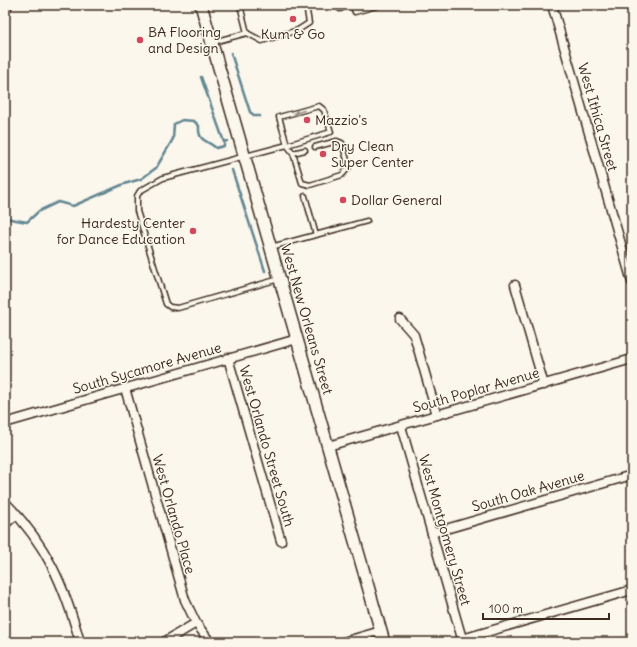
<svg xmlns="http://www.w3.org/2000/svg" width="637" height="647" viewBox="0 0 637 647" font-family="Delius,sans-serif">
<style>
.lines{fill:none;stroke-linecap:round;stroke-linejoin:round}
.stream{stroke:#648792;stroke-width:2.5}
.lane-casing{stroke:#3b2a1e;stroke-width:7}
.street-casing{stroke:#3b2a1e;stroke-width:11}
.secondary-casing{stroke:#3b2a1e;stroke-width:14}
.primary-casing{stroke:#3b2a1e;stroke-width:15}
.lane{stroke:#fbf7ec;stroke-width:4}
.street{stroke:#fbf7ec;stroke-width:8}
.secondary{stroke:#fbf7ec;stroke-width:11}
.primary{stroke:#fbe080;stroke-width:12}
.oneway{fill:#9b9085}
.poi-dot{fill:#d1495b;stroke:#fbf7ec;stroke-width:1.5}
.labels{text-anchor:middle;stroke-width:3;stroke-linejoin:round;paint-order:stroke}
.poi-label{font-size:14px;fill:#3b2a1e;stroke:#fbf7ec;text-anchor:start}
.street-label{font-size:14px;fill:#3b2a1e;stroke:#fbf7ec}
</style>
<rect width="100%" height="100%" fill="#fbf7ec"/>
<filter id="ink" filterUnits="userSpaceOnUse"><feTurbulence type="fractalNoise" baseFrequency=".025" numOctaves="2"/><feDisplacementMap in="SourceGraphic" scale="8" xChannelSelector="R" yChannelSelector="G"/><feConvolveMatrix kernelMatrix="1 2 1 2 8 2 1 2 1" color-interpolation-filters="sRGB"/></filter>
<g filter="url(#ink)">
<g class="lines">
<g class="stream">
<polyline points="231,53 250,112 255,116 260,116"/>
<polyline points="201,77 224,142"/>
<polyline points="232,170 265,271"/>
<path d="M 5,218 L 27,222 L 39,211 L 58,202 L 73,206 L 124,184 L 141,179 L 156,168 L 173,139 L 174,124 L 182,120 L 194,121 L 199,126 C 198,142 206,139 216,148 L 224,146 L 224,142 L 227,141"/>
</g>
<g class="lane-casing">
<g id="lane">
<polyline points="336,5 340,9 349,5"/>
<polyline points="352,5 355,12 380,5"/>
<polyline points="247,33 262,41 298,30 309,23 306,5"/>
<polyline points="213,42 247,33 240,5"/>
<polyline points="293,153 305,150"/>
<polyline points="305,196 316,235"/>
<polyline points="271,247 367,221"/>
<polyline points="279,279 178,308 170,307 166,304 137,211 137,196 140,191 163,178 287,145 279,117 319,106 324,110 331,132 287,145 293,153 302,183 310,185 342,175 349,167 342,143 337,141 315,147"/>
</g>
</g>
<g class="street-casing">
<g id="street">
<polyline points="552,5 632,282"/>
<polyline points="515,285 544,385"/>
<polyline points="400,319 414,335 437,415"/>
<polyline points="228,358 281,541"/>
<polyline points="125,388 185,600 196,623 210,642"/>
<polyline points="5,423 297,339"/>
<polyline points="401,426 463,642"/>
<polyline points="328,446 632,359"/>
<path d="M 5,502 C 47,545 64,585 80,642"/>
<polyline points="5,524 17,514"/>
<polyline points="432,533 632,475"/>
<polyline points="462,639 632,590"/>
<polyline points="164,642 196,623"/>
<polyline points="343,642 381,631"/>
</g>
</g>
<g class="secondary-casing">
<polyline id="secondary" points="201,5 384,642"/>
</g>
<g class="primary-casing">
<polyline id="primary" points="5,5 6,5"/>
</g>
<use href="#lane" class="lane"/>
<use href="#street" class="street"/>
<use href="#secondary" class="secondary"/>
<use href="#primary" class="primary"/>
</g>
<defs><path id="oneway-solid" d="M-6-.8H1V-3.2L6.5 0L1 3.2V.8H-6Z"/></defs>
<use class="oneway" href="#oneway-solid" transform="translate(299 112) rotate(164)"/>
</g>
<g class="poi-dot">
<circle cx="293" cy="19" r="4"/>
<circle cx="140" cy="40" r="4"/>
<circle cx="307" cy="120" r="4"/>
<circle cx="323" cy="154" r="4"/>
<circle cx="343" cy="200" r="4"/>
<circle cx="193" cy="231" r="4"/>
</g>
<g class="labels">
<g class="poi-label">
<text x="148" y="37">BA Flooring<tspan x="148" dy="16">and Design</tspan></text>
<text x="293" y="39" text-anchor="middle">Kum &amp; Go</text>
<text x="315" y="125">Mazzio's</text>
<text x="331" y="151">Dry Clean<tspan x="331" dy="16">Super Center</tspan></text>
<text x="351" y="205">Dollar General</text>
<text x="185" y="228" text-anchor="end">Hardesty Center<tspan x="185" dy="16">for Dance Education</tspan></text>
</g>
<g class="street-label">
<text transform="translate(598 117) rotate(74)" y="5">West Ithica Street</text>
<text transform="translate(307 319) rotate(74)" y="5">West New Orleans Street</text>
<text transform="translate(147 368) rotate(-16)" y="5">South Sycamore Avenue</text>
<text transform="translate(476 390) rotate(-16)" y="5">South Poplar Avenue</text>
<text transform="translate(267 446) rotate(74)" y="5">West Orlando Street South</text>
<text transform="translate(528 491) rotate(-16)" y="5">South Oak Avenue</text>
<text transform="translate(174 514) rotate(74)" y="5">West Orlando Place</text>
<text transform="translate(445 530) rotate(74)" y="5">West Montgomery Street</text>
</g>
</g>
<rect width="637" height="647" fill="none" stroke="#fbf7ec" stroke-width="20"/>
<rect x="10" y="10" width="617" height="627" fill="none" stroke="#3b2a1e" stroke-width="1.5" filter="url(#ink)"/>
<path d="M483 613v6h126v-6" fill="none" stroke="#3b2a1e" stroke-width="2"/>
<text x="489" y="613" font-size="12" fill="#3b2a1e" stroke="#fbf7ec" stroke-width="3" paint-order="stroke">100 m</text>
</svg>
